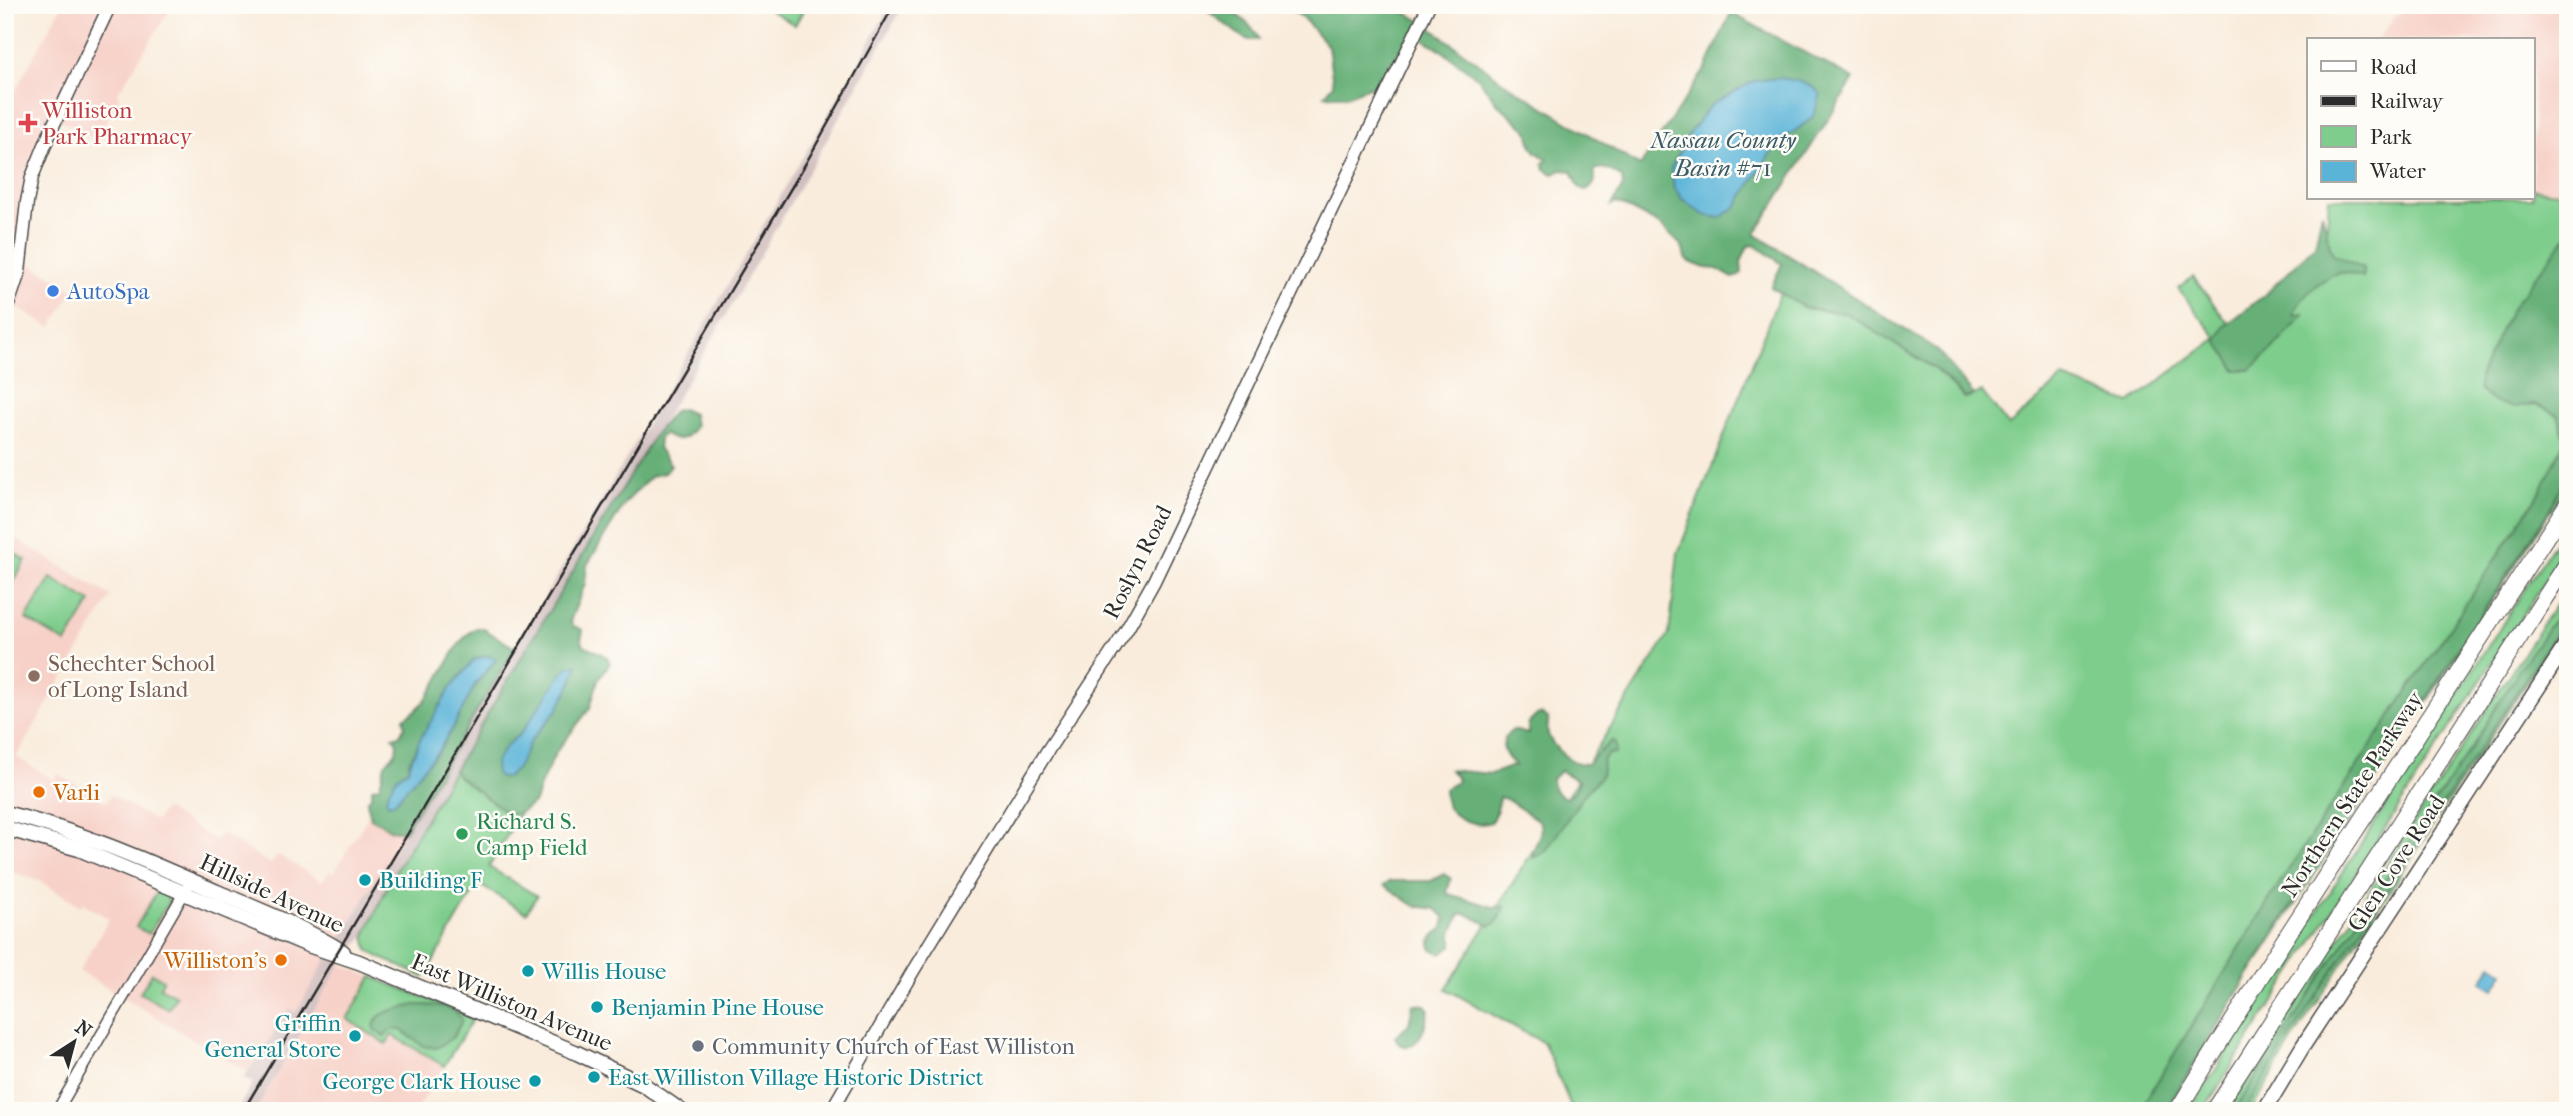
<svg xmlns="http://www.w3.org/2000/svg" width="2573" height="1116" viewBox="0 0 2573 1116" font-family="'IM FELL French Canon',serif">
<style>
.built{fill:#f7d1c8}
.industrial{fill:#d2bfc0}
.green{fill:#7ecd8c;stroke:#547c5c;stroke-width:2}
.forest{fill:#66b078;stroke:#486e52;stroke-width:2;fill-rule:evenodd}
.water{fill:#5ab4d8;stroke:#427082;stroke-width:2}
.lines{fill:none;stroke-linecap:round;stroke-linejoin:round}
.tertiary-casing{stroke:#4a4846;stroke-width:13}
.secondary-casing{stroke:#4a4846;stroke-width:15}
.primary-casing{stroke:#4a4846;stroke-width:17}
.motorway-casing{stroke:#4a4846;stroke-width:18}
.tertiary{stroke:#fff;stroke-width:10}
.secondary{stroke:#fff;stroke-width:12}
.primary{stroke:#fff;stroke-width:14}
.motorway{stroke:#fff;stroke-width:16}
.rail{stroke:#2b2b2b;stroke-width:2.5}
.health-dot{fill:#e0444e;stroke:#fdfcf7;stroke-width:2.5}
.shop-dot{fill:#3f7fe0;stroke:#fdfcf7;stroke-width:2.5}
.education-dot{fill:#8d6e63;stroke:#fdfcf7;stroke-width:2.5}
.food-dot{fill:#e8710a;stroke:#fdfcf7;stroke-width:2.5}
.leisure-dot{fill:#2e9e5b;stroke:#fdfcf7;stroke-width:2.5}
.culture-dot{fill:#0f9aa8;stroke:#fdfcf7;stroke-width:2.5}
.worship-dot{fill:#6b7280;stroke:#fdfcf7;stroke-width:2.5}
.labels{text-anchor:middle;stroke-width:5;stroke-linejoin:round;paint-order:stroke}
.health-label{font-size:23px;fill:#be3a42;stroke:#fdfcf7;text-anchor:start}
.shop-label{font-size:23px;fill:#366cbe;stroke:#fdfcf7;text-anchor:start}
.street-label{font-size:23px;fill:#2b2b2b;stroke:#fdfcf7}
.education-label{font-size:23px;fill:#785e54;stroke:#fdfcf7;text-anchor:start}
.food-label{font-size:23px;fill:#c56008;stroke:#fdfcf7;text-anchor:start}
.leisure-label{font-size:23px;fill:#27864d;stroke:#fdfcf7;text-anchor:start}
.culture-label{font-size:23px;fill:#0d838f;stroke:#fdfcf7;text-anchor:start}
.worship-label{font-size:23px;fill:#5b616d;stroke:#fdfcf7;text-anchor:start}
.water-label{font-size:24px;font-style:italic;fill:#3b5b68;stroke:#fdfcf7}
</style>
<rect width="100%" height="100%" fill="#fdfcf7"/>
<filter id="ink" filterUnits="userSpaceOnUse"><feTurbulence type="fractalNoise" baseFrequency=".0143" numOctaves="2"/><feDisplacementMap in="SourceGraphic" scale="14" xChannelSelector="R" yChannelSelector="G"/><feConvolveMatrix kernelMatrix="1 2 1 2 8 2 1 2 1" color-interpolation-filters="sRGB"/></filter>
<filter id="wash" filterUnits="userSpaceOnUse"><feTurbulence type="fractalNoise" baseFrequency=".00686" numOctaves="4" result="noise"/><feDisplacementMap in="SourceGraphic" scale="28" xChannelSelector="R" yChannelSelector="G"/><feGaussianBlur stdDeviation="1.57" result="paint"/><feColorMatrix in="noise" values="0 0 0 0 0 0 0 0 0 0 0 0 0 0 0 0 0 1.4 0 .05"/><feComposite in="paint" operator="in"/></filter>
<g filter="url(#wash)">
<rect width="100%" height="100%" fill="#f9ecdc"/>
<g class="built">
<polygon points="62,5 173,5 117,94 120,96 95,140 57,118 32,177 21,258 74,290 51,328 10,303 17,283 5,277 5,109"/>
<polygon points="2408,5 2568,5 2568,221 2329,198 2533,198 2533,40 2377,40 2395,17"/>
<polygon points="5,532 111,596 16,757 54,780 58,774 106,802 111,795 156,821 164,809 215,840 221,833 271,864 278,855 322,881 329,871 334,872 369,815 404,832 296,1012 290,1009 248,1072 79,971 109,919 83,903 81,906 39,881 5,870"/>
<polygon points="341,964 372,977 347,1019 386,1043 392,1035 444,1066 416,1111 332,1111 325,1106 322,1111 255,1111"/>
</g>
<polygon class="industrial" points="890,5 904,5 717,331 454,770 390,881 365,935 341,964 255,1111 237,1111 253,1083 244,1078 290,1009 296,1012 330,953 332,954 451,751 515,648 859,62"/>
<g class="green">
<polygon points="762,5 806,5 795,25"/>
<polygon points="2568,188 2568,484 2248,977 2166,1111 1573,1111 1544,1043 1446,989 1669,634 1678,553 1780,293 1805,308 1846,313 1936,370 1965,398 1982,392 2009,426 2063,378 2130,403 2217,338 2178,289 2193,277 2231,327 2325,257 2329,198 2533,198 2533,189 2557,192"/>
<polygon points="2568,522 2568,545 2203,1111 2189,1111"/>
<polygon points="5,549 26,560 5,597"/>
<polygon points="51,578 91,602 66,643 26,619"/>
<path d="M 2568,586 L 2568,619 L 2293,1039 L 2251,1111 L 2228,1111 C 2271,1040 2319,972 2363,901 C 2431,796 2498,690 2568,586 Z"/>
<polygon points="454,770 521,811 489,867 537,896 526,913 478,884 424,977 379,957 368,950 365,935 390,881"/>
<polygon points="160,891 167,894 169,901 149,934 136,927 156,893"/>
<polygon points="152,973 163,980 160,987 176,996 168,1009 140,993"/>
<polygon points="372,977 474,1017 444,1066 392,1035 386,1044 347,1019"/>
</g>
<g class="forest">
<path d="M 1200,5 C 1205,5 1213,4 1218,5 C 1232,9 1254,26 1259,40 L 1249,40 L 1242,37 Z"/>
<path d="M 1277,5 L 1390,5 L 1422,21 L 1505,83 L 1640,166 L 1706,68 L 1731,13 L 1854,79 L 1755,234 L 1937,350 L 1974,395 L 1965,398 L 1936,370 L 1846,313 L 1805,308 L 1771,287 L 1782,264 L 1755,245 L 1748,246 L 1741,262 L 1742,273 L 1733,278 L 1717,269 L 1705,268 L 1690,262 L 1687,260 L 1681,245 L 1660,225 L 1622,205 L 1616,203 L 1612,205 L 1623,186 L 1622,178 C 1613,172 1605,165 1594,170 C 1596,179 1596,187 1585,190 L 1579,187 L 1572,171 L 1562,170 L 1553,174 L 1545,169 L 1543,163 L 1548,160 L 1536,152 L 1532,146 L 1528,131 L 1496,102 L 1479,79 L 1437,47 L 1416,35 L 1405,54 L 1392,61 L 1382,82 L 1346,96 L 1325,95 L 1333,84 L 1328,46 L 1303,18 L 1292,10 Z"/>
<path d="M 2322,212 L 2331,250 L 2334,255 L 2363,268 L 2363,277 C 2356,275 2347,272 2339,273 C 2324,276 2296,300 2294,315 L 2304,314 L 2272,350 L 2250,370 L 2236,370 L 2217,341 L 2224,327 L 2267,293 L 2315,245 Z"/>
<polygon points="2568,234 2568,472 2548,512 2299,893 2165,1111 2139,1111 2281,881 2542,489 2565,440 2558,415 2535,404 2513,407 2494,402 2479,390 2479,377 2509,312"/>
<path d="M 682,409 L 693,414 L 695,426 C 687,439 678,444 664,434 L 659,438 L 658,448 L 671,465 L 664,473 L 651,476 L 625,503 L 587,565 L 585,584 L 570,621 L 573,626 L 583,630 L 581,641 L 584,645 L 607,657 L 610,663 L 598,680 L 590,708 L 556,752 L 541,783 L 535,802 L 519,813 L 508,814 L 459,777 L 454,770 L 655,434 L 674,411 Z"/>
<polygon points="2568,600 2568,615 2285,1044 2245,1111 2234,1111 2476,740 2525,660"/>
<path d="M 477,628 L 482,628 L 515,648 L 404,832 L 392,830 L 371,818 L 367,802 L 372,794 L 372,788 L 380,786 L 385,764 L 396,752 L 397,742 L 393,737 L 400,735 L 405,726 L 404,718 C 439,702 447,643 477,628 ZM 488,656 L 489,669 C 477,676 451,731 441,748 C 433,759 420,770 411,781 L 402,773 L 408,769 L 409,762 L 452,686 L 475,659 Z"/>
<path d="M 1542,714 L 1548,718 C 1549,723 1546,729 1548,734 C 1553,749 1572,765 1587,764 L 1611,741 L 1615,741 L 1616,753 L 1608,754 L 1603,760 L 1601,776 L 1583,796 L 1545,852 L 1533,858 C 1530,847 1546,835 1539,821 L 1506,799 L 1499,797 L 1497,810 L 1491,822 C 1472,829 1439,813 1445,789 L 1457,782 L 1456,777 L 1450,770 L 1491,774 L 1516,765 C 1503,756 1497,741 1513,730 L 1528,734 L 1528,724 L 1537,715 ZM 1560,771 L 1579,781 L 1574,792 L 1566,798 C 1557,795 1552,789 1552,779 Z"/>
<polygon points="1444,874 1451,879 1447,891 1448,894 1497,908 1504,906 1504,908 1496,923 1490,926 1467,914 1460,914 1452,933 1452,946 1441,954 1431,948 1430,943 1434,935 1443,928 1445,918 1436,909 1415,906 1384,885 1390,881 1431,881"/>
<path d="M 1413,1004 L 1425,1005 L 1429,1010 C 1425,1024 1423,1042 1407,1047 L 1399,1044 L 1395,1036 L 1409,1024 Z"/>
<path d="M 415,1005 C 431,1005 456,1003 462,1021 L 453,1037 L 437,1048 L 423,1046 L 401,1030 L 391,1030 L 384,1036 L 375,1031 C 370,1010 401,1009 415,1005 Z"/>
</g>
<g class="water">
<path d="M 1779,78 C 1793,80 1812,82 1821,95 C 1817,102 1817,110 1813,116 C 1811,120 1783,140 1778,142 L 1736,207 L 1720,218 L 1704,215 L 1681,198 L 1674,187 L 1671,169 L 1690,132 L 1711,105 L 1754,81 Z"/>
<polygon points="488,656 495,658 495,661 476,683 454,726 439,750 395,802 388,804 386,798 389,790 397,777 408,769 420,739 452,686 475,659"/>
<polygon points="578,664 571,684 558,709 531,740 518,767 507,778 501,778 496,774 495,762 507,745 521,733 566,668"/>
<polygon points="2492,964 2504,972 2494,989 2482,982"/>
</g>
</g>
<g filter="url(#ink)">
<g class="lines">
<g class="tertiary-casing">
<polyline id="tertiary" points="57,1111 188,886"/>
</g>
<g class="secondary-casing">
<g id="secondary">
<polyline points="5,314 19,272 27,202 32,177 52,128 110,5"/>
<polyline points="831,1111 913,971 1048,750 1126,631 1154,581 1429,5"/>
</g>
</g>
<g class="primary-casing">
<g id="primary">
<path d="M 5,813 C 80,831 147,861 217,892 C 260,910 303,927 343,952"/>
<polyline points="5,828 79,849 308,945 359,962 575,1052 644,1085 681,1111"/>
<polyline points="2264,1111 2303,1046 2568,642"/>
</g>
</g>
<g class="motorway-casing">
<g id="motorway">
<polyline points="2177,1111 2259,979 2568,503"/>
<polyline points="2214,1111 2568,562"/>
</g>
</g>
<use href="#tertiary" class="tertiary"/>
<use href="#secondary" class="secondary"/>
<use href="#primary" class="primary"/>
<use href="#motorway" class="motorway"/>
<polyline class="rail" points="243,1111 806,163 894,5"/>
</g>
</g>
<path class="health-dot" d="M24.5 112.5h7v7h7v7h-7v7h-7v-7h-7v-7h7z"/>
<circle class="shop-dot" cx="53" cy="291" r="7"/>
<circle class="education-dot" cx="34" cy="676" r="7"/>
<g class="food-dot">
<circle cx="39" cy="792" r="7"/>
<circle cx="281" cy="960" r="7"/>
</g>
<circle class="leisure-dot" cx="462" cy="834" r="7"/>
<g class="culture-dot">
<circle cx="365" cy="880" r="7"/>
<circle cx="528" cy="971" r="7"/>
<circle cx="597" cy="1007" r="7"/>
<circle cx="355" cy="1036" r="7"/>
<circle cx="594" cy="1077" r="7"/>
<circle cx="535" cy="1081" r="7"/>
</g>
<circle class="worship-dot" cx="698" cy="1046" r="7"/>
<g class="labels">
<g class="health-label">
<text x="42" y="118">Williston<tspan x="42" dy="26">Park Pharmacy</tspan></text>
</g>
<g class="shop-label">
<text x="67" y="299">AutoSpa</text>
</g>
<g class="street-label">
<text transform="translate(1137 562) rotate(-63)" y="8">Roslyn Road</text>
<text transform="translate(2352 794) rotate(-57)" y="8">Northern State Parkway</text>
<text transform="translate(2396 863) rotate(-57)" y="8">Glen Cove Road</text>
<text transform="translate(272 893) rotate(25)" y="8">Hillside Avenue</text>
<text transform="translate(512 1002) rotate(23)" y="8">East Williston Avenue</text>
</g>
<g class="education-label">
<text x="48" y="671">Schechter School<tspan x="48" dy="26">of Long Island</tspan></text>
</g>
<g class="food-label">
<text x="53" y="800">Varli</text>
<text x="267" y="968" text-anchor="end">Williston's</text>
</g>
<g class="leisure-label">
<text x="476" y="829">Richard S.<tspan x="476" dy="26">Camp Field</tspan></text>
</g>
<g class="culture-label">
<text x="379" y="888">Building F</text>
<text x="542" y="979">Willis House</text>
<text x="611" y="1015">Benjamin Pine House</text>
<text x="341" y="1031" text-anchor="end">Griffin<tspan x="341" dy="26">General Store</tspan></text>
<text x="608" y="1085">East Williston Village Historic District</text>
<text x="521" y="1089" text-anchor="end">George Clark House</text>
</g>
<g class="worship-label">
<text x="712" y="1054">Community Church of East Williston</text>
</g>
<g class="water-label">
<text x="1723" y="148">Nassau County<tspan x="1723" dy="28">Basin #71</tspan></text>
</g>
</g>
<rect width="2573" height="1116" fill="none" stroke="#fdfcf7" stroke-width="28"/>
<rect x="2307" y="38" width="228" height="161" fill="#fdfcf7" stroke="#a9a8a5" stroke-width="2"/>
<rect x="2321" y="61" width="35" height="10" fill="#ffffff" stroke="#a9a8a5" stroke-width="2"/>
<text x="2370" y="74" font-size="21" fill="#2b2b2b">Road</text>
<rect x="2321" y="96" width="35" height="10" fill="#2b2b2b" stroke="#a9a8a5" stroke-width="2"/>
<text x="2370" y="108" font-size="21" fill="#2b2b2b">Railway</text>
<rect x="2321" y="126" width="35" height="21" fill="#7ecd8c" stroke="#a9a8a5" stroke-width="2"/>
<text x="2370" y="144" font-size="21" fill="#2b2b2b">Park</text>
<rect x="2321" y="161" width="35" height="21" fill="#5ab4d8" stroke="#a9a8a5" stroke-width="2"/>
<text x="2370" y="178" font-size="21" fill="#2b2b2b">Water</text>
<g transform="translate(74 1042) rotate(36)" stroke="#fdfcf7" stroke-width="5" paint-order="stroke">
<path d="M0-5L12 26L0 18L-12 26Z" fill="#2b2b2b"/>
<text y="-10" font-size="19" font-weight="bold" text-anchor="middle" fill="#2b2b2b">N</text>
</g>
</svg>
